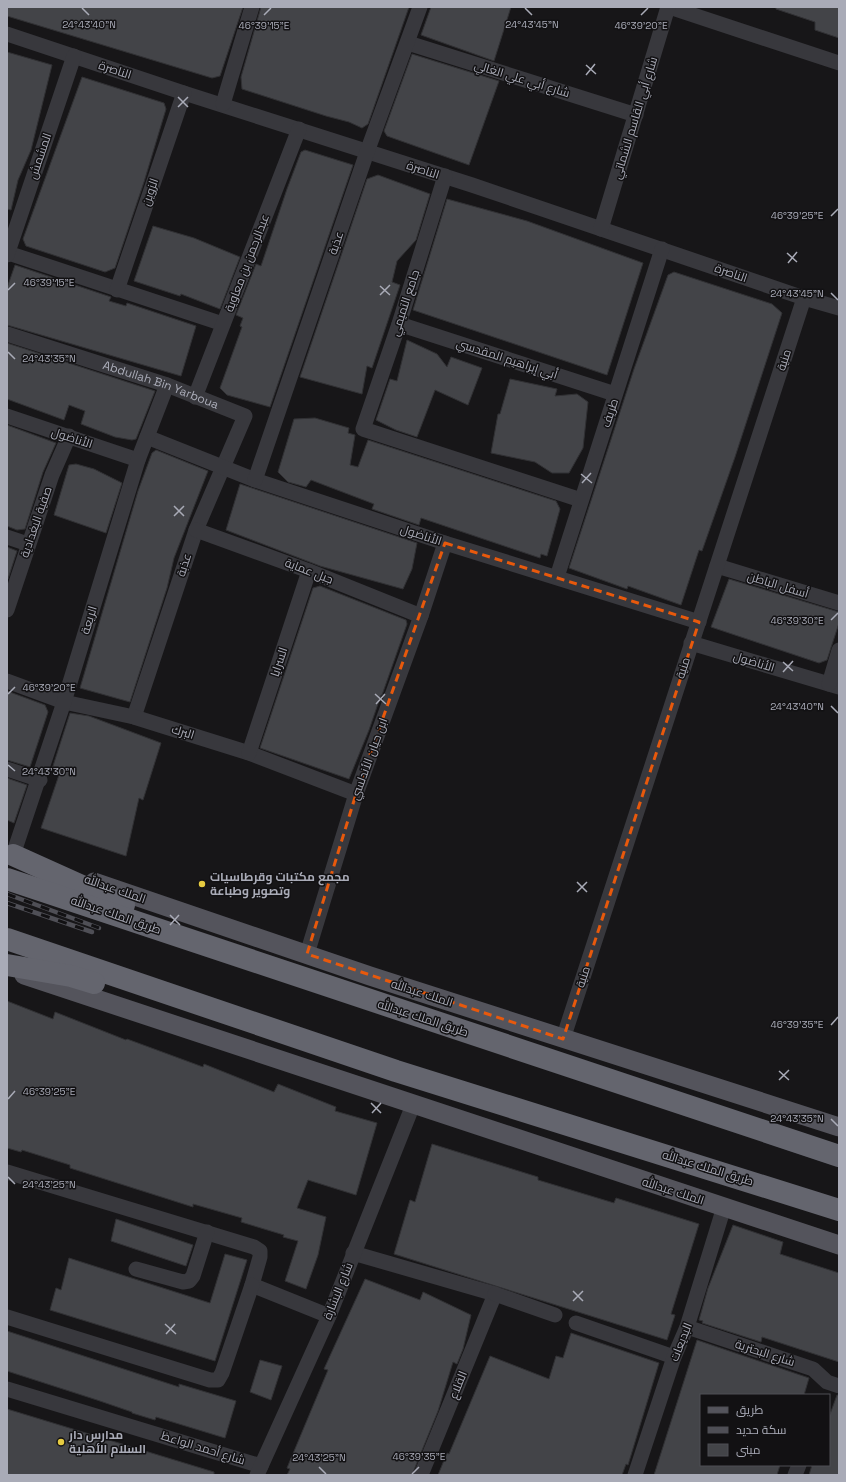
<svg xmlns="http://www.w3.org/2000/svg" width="846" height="1482" viewBox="0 0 846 1482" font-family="'Space Grotesk',Cairo,sans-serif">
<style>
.building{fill:#434448;stroke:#313134}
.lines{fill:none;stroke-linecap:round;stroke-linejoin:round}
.minor{stroke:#38383d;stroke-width:15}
.major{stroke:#54545c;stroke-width:19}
.highway{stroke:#64656e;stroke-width:22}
.rail-casing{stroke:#4f4f56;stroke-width:4.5}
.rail{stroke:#121113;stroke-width:3;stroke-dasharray:9;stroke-linecap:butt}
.marked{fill:none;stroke:#e8590c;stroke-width:3;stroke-dasharray:8 5;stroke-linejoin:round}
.ticks{fill:none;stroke:#a9abb7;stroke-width:1.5}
.poi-dot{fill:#e6cb41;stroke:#121113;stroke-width:1.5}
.labels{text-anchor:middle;stroke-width:3;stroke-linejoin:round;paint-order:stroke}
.street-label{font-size:12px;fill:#a9abb7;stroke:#121113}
.poi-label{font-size:12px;font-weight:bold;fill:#a9abb7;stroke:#121113;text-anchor:start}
.ticks-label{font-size:10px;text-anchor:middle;fill:#a9abb7;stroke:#121113;stroke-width:3;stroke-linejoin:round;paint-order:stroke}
</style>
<rect width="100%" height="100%" fill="#171618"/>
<g class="building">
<polygon points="7,7 243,7 220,76 212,78 7,16"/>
<polygon points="261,7 409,7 368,124 362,128 349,122 326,116 242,89 241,77"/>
<polygon points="431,7 511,7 494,61 421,35"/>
<polygon points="776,7 839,7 839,38 815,30 815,22 776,9"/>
<polygon points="7,52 52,65 31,150 18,180 11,210 7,209"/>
<polygon points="412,54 499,81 469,165 387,136 384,131"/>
<polygon points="82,77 164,103 166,109 144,182 115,268 105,272 26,246 23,239"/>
<polygon points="305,150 353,165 270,407 227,395 220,388 242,327 240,326 243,318 236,315 256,264 261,266 287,189 301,152"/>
<polygon points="378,175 430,194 416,240 397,261 392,282 400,285 372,368 367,366 362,394 300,377 367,179"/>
<polygon points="447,199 527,221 643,263 607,375 413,310"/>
<polygon points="153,226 194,238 240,257 220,309 181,294 180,296 134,281"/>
<polygon points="15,265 111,297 109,301 126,306 127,303 196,326 181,376 7,325 7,288"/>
<polygon points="674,272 772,304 782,313 735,457 702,551 699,550 681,605 628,586 627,589 569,568 634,369 668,275"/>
<polygon points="407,340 437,354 447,367 451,357 482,368 468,405 435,390 417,437 396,430 376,420 390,379 397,381"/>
<polygon points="7,343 155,391 136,439 132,440 115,437 81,424 85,411 69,405 64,420 7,399"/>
<polygon points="510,379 557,389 555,396 577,394 588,402 583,448 569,473 552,473 535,462 491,453 498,414 500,414"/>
<polygon points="315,418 349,428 348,433 355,435 350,465 358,467 368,440 556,501 560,509 547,556 541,554 540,558 421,518 419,525 372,509 374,504 311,480 306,487 288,482 278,472 294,419"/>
<polygon points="7,425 56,443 43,472 25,529 17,530 7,526"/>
<polygon points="156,450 208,471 174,558 167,588 130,702 80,688 138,491 152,453"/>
<polygon points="76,464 94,469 122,483 106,533 54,515 69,465"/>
<polygon points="240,484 417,543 412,569 403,589 320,566 226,530"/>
<polygon points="7,547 17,551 8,579 7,579"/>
<polygon points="729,579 839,612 839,623 827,660 819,663 711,627"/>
<polygon points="320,586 406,620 407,624 382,695 381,695 369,730 349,779 260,748 313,588"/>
<polygon points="7,691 45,705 48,712 30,767 7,760"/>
<polygon points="70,713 89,716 161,743 143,800 139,798 126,856 41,828 60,772 52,769"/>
<polygon points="7,778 27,785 14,823 7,820"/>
<polygon points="7,1001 53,1019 55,1012 126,1040 127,1039 203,1067 204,1064 274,1092 278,1084 336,1107 335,1111 377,1123 356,1195 308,1180 297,1208 326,1217 318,1255 306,1289 285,1281 298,1241 283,1237 284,1235 241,1222 242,1218 193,1204 193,1207 70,1168 70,1165 22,1150 21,1152 7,1148"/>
<polygon points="432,1144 538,1177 538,1180 614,1203 616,1198 699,1224 671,1314 675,1315 667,1340 394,1254 410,1200 415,1202"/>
<polygon points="116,1219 193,1245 186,1266 111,1241"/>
<polygon points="733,1225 783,1242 780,1254 839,1273 839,1362 762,1337 761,1342 702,1323 703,1321 699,1320 708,1288"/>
<polygon points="225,1254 247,1260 215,1361 50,1310 56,1288 61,1290 69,1258 210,1303"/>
<polygon points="365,1279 420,1300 423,1292 471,1315 463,1349 457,1364 453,1362 438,1411 412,1475 287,1475 290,1469 287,1468 328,1370 324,1369"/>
<polygon points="7,1331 179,1387 179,1384 236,1401 225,1438 156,1417 155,1420 132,1413 132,1412 97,1400 7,1371"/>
<polygon points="571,1333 659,1363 628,1465 626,1464 622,1475 438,1475 447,1453 449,1454 490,1356 549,1379 556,1356 563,1358"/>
<polygon points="697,1340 809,1378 804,1395 701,1395 701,1465 780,1465 777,1475 654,1475"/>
<polygon points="260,1360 282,1366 271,1400 250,1392"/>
<polygon points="837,1395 839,1395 839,1475 809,1475 812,1465 829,1465 829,1417"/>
<polygon points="7,1409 214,1472 214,1475 7,1475"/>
</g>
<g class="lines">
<g class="minor">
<polyline points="669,7 839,63"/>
<polyline points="7,34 184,93 472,185 804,298 839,308"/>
<polyline points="408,43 636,115"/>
<polyline points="223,104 252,7"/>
<polyline points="445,176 399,324 363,429 581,500"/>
<polyline points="601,229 668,7"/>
<polyline points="8,253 223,324"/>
<polyline points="7,255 74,56"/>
<polyline points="117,290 184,93"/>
<polyline points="399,324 615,394"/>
<path id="s1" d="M 7,334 L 167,385 L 245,416 L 196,530 L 134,717"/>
<polyline points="195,397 299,129"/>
<polyline points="7,416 138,460"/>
<polyline points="147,437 255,480 445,543 699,622"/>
<polyline points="255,480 367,152 420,7"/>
<polyline points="196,530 309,571 421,616"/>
<polyline points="7,537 28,544"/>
<polyline points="717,566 839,603"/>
<polyline points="557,577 662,249"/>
<polyline points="7,610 52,475 69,436"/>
<polyline points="691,643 839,687"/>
<polyline points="7,681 64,702 134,717 249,753 356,794"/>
<polyline points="829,684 839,650"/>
<polyline points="249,753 309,571"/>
<polyline points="7,769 40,780"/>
<polyline points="13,855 64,702 138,460 167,385"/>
<polyline points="307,954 356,794 421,616 445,543"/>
<polyline points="563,1039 804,298"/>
<polyline points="7,1172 254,1247 260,1251 260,1257 252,1285 329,1316"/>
<polyline points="353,1253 495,1294 421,1475"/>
<polyline points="136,1269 183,1282 189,1281 193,1276 207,1232"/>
<polyline points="495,1294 555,1315"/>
<polyline points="7,1317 210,1380 218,1380 222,1373 252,1285"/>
<polyline points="576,1323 674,1357"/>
<polyline points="687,1327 813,1369 827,1382 839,1386"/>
<polyline points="7,1389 261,1466"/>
<polyline points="257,1475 329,1316 413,1105"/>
<polyline points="635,1475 674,1357 687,1327 724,1207"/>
<polyline points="795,1475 799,1465"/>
</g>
<g class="major">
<polyline points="94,882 370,976 839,1127"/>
<polyline points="24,975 839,1245"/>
</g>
<g class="highway">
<polyline points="13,855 124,905"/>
<polyline points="7,879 839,1156"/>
<polyline points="7,939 396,1071 839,1210"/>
<polyline points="7,965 71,976 94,983"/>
</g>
<g class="rail-casing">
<g id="rail">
<polyline points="7,894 99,928"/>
<polyline points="7,903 92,932"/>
</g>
</g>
<use href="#rail" class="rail"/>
</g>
<path class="marked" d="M 445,543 L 699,622 L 563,1039 L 307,954 L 356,794 Z"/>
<path class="ticks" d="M 82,8 L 89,15M 525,8 L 532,15M 264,15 L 271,8M 641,15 L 648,8M 586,65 L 596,74M 586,75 L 595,64M 178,97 L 188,107M 178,107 L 188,97M 831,216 L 838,209M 787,253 L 797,262M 788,263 L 797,252M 380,286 L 390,295M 8,290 L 15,283M 831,293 L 838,300M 380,295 L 390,285M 8,352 L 15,359M 581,474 L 592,483M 582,483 L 591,473M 174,506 L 184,516M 174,516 L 184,506M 831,620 L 838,613M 783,662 L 793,671M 783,672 L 793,661M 8,694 L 15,687M 375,694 L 386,704M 376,704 L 385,694M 831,706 L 838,713M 8,765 L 15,771M 577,882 L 587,892M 577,892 L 587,882M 170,915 L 180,925M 170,925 L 179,915M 831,1025 L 838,1017M 779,1071 L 789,1080M 779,1080 L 789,1070M 8,1099 L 15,1091M 371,1103 L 381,1113M 372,1113 L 381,1103M 831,1119 L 838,1126M 8,1177 L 15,1184M 573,1291 L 583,1301M 573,1301 L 583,1291M 165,1324 L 176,1334M 166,1334 L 175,1324M 319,1467 L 326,1474M 412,1474 L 419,1467"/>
<g class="poi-dot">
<circle cx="202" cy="884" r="4"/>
<circle cx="61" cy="1442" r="4"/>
</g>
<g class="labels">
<g class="street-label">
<text transform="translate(115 70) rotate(18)" y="4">الناصرة</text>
<text transform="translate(522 79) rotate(17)" y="4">شارع أبي علي الغالي</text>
<text transform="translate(635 118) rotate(-73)" y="4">شارع أبي القاسم الشماتي</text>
<text transform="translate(40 156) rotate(-71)" y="4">المشمش</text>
<text transform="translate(423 170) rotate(18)" y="4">الناصرة</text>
<text transform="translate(150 192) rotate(-71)" y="4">الزوين</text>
<text transform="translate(336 243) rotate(-71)" y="4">عذبة</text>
<text transform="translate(247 263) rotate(-69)" y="4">عبدالرحمن بن معاوية</text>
<text transform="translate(731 273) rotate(19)" y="4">الناصرة</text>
<text transform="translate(405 303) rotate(-72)" y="4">جامع التميمي</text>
<text transform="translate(507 359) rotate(18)" y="4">أبي إبراهيم المقدسي</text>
<text transform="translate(784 360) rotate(-72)" y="4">منية</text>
<text dy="4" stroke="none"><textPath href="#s1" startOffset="162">Abdullah Bin Yarboua</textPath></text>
<text transform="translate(610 413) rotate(-72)" y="4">طريف</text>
<text transform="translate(72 438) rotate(18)" y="4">الأناضول</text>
<text transform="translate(36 522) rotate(-71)" y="4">صفية البغدادية</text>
<text transform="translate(421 535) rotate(18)" y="4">الأناضول</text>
<text transform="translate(184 565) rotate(-72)" y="4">عذبة</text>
<text transform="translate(309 571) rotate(21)" y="4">جبل عماية</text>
<text transform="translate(778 585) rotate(17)" y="4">أسفل الباطن</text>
<text transform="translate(89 620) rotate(-73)" y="4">الريعة</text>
<text transform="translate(279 662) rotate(-72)" y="4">السرايا</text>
<text transform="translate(754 662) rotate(17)" y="4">الأناضول</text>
<text transform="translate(683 668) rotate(-72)" y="4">منية</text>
<text transform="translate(183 732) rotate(17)" y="4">البرك</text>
<text transform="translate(369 759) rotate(-70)" y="4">ابن حيان الأندلسي</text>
<text transform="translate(115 889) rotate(19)" y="4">الملك عبدالله</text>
<text transform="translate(116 915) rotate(19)" y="4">طريق الملك عبدالله</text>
<text transform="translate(583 977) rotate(-72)" y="4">منية</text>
<text transform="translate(422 993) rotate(18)" y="4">الملك عبدالله</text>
<text transform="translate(423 1018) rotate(18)" y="4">طريق الملك عبدالله</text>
<text transform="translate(708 1168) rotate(17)" y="4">طريق الملك عبدالله</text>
<text transform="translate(673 1191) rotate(18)" y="4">الملك عبدالله</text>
<text transform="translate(338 1291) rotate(-68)" y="4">شارع البشارة</text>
<text transform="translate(681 1342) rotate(-68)" y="4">البديعات</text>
<text transform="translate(765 1353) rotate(18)" y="4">شارع البحترية</text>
<text transform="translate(458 1385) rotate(-68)" y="4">القلاع</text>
<text transform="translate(203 1448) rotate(17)" y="4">شارع أحمد الواعظ</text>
</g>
<g class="poi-label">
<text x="210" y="881">مجمع مكتبات وقرطاسيات<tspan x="210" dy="14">وتصوير وطباعة</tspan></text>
<text x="69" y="1439">مدارس دار<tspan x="69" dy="14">السلام الأهلية</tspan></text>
</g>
</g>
<g class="ticks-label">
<text x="89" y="28">24°43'40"N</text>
<text x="532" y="28">24°43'45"N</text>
<text x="264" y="29">46°39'15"E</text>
<text x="641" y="29">46°39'20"E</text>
<text x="797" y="219">46°39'25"E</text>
<text x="49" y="286">46°39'15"E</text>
<text x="797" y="297">24°43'45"N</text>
<text x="49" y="362">24°43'35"N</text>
<text x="797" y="624">46°39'30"E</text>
<text x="49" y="691">46°39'20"E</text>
<text x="797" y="710">24°43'40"N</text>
<text x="49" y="775">24°43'30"N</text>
<text x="797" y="1028">46°39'35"E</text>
<text x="49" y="1095">46°39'25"E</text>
<text x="797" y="1122">24°43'35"N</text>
<text x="49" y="1188">24°43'25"N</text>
<text x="419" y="1460">46°39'35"E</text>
<text x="319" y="1461">24°43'25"N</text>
</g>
<rect width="846" height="1482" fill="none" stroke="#a9abb7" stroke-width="16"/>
<rect x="700" y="1394" width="130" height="72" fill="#121113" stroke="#4e4f55"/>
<rect x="708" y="1407" width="20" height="6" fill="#54545c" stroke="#4e4f55"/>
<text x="736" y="1414" font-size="12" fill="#a9abb7">طريق</text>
<rect x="708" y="1427" width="20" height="6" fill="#4f4f56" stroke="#4e4f55"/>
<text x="736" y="1434" font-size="12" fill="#a9abb7">سكة حديد</text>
<rect x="708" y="1444" width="20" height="12" fill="#434448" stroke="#4e4f55"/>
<text x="736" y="1454" font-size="12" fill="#a9abb7">مبنى</text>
</svg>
